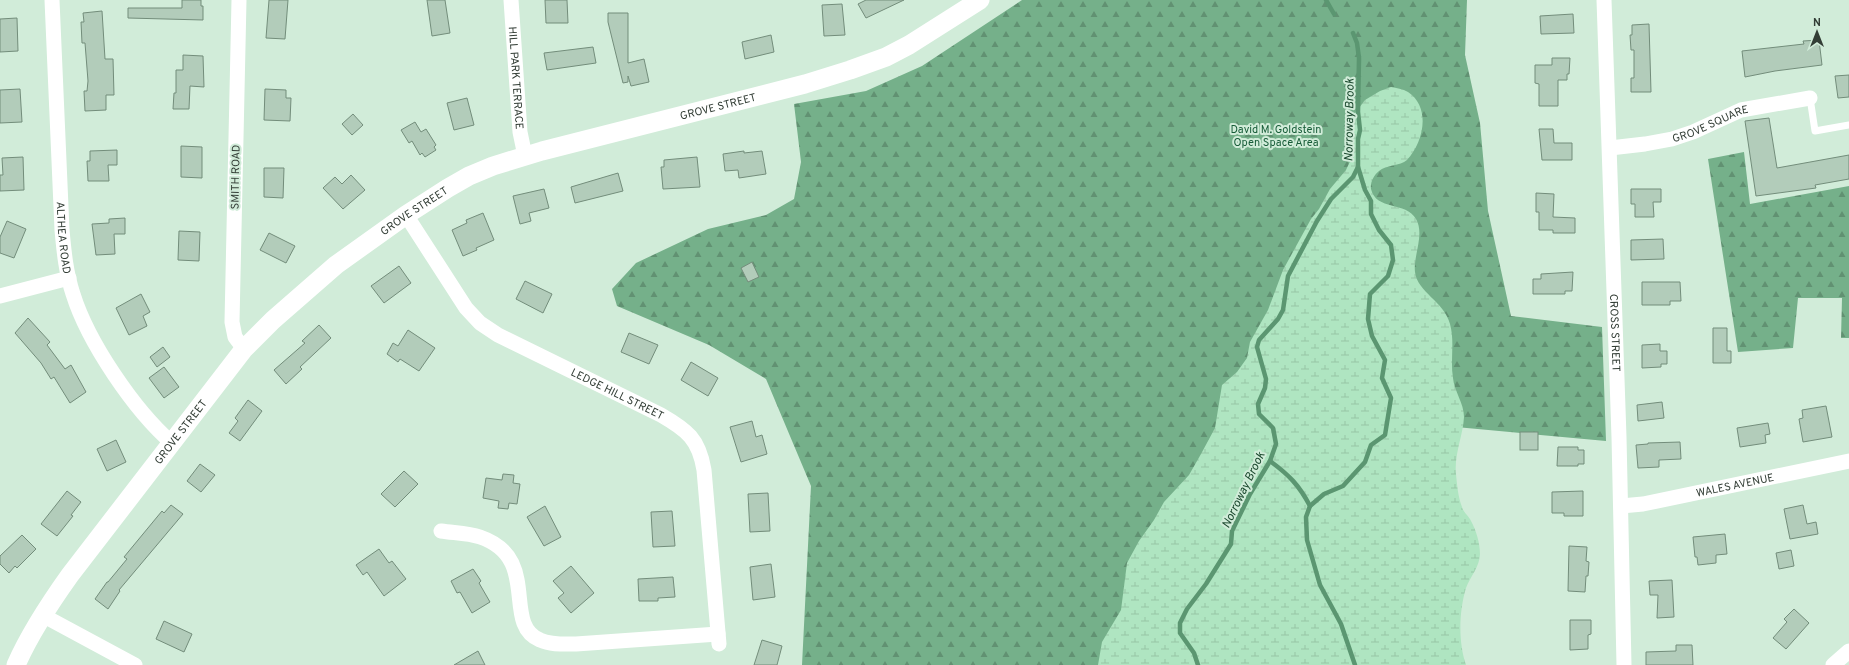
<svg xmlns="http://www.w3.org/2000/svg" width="1849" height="665" viewBox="0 0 1849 665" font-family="Overpass,sans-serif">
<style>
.forest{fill:url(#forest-firs)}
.wetland{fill:url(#wetland-marsh)}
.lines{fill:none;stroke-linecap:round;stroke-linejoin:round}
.stream{stroke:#5b9671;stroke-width:4.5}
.building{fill:#b2ccba;stroke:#738d7b}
.service{stroke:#fff;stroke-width:7}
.minor{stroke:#fff;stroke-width:15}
.tertiary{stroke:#fff;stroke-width:19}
.labels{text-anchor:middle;stroke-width:4;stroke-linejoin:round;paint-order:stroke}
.street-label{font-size:11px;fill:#333e36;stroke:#d1ecd9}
.park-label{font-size:11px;fill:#175c38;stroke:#d1ecd9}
.water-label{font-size:12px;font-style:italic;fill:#1b482e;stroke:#d1ecd9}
</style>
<defs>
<pattern id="forest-firs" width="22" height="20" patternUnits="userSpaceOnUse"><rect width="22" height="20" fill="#75b08a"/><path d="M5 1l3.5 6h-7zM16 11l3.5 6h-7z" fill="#619172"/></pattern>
<pattern id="wetland-marsh" width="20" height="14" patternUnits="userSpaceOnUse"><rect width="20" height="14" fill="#afe5c1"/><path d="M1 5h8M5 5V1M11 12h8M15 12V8" fill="none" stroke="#97c6a6"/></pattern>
</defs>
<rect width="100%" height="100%" fill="#d1ecd9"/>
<g class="forest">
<polygon points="1022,0 1467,0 1465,55 1480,123 1488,211 1511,316 1602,327 1606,441 1261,409 1216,665 802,665 811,486 766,379 709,345 617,306 612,289 636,263 708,229 766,215 794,199 801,162 794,104 866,91 922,66"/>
<polygon points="1744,152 1750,204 1849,186 1849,338 1841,338 1842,298 1798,298 1793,348 1738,352 1708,159"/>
</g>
<path class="wetland" d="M 1391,87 C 1396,88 1403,89 1408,92 C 1431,107 1424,142 1407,160 C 1400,166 1386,165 1379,171 C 1374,175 1370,182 1371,189 C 1376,211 1406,201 1416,219 C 1425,234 1413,256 1415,272 C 1417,292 1444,301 1450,324 C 1455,342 1450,360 1453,378 C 1454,391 1464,403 1464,417 C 1463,436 1454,454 1456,474 C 1457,484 1458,497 1462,507 C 1463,512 1469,516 1471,521 C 1476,530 1480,543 1480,554 C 1480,566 1470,577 1466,588 C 1459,611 1458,642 1466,665 L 1098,665 L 1102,642 L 1121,610 L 1127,563 L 1139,541 L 1154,520 L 1164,502 L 1189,475 L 1201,454 L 1215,428 L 1222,385 L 1237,372 L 1247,358 L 1250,342 L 1268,310 L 1283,270 L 1311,219 L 1319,209 L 1330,189 L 1346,170 L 1352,157 L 1351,132 L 1353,116 L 1365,100 L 1380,91 Z"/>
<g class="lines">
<g class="stream">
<polyline points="1326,0 1334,14"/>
<path d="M 1270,461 C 1289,475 1299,485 1310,506 L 1306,517 L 1307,540 L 1320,585 L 1341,624 L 1355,665"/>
<polyline points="1310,506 1324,494 1343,486 1365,462 1371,445 1385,435 1391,398 1382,378 1385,360 1372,336 1368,319 1370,294 1388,276 1393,260 1391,245 1379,230 1371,214 1371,201 1365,190 1358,167"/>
<polyline points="1198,665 1194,653 1180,633 1180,623 1187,609 1206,584 1231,544 1232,531 1250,494 1270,461 1276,444 1273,428 1259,414 1258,404 1265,388 1266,379 1257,347 1259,340 1278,319 1283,310 1288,276 1317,221 1331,199 1353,177 1358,167 1358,139 1360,130 1358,112 1359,58 1357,43 1353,33"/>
</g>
</g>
<g class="building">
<polygon points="182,0 201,0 201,6 203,6 203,20 128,18 128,8 182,8"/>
<polygon points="269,0 288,0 285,39 266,38"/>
<polygon points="427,0 445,0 450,33 432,36"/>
<polygon points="545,0 567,0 568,23 546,23"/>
<polygon points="866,0 904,0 866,18 858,4"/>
<polygon points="842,4 845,35 824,36 822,5"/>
<polygon points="102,11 105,59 113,59 114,95 106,95 106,110 85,111 84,91 87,91 88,81 85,43 82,43 81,22 84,22 83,13"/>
<polygon points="608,13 628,13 628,63 644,59 649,82 631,86 628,76 628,82 623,83 608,22"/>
<polygon points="1573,14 1574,33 1541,34 1540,16"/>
<polygon points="17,18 18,51 0,52 0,19"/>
<polygon points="1649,24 1651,92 1631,92 1631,78 1634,78 1634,50 1631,50 1630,35 1632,35 1632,25"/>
<polygon points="771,35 774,52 745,59 742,42"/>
<polygon points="1819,40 1822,65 1775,71 1745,77 1742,51 1804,44 1803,41"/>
<polygon points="593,47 596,63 547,70 544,53"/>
<polygon points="183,55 203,56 204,87 190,86 189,109 173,109 174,93 176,93 176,70 183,70"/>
<polygon points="1552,58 1570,58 1569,74 1567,74 1567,80 1558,80 1558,106 1539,106 1539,84 1535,83 1535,65 1552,65"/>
<polygon points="1849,75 1849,97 1838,98 1835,76"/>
<polygon points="20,89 22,122 0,123 0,90"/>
<polygon points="265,89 286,90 286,98 291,98 290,121 264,120"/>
<polygon points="467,98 474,125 454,130 447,103"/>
<polygon points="353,114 363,125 352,135 342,124"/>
<polygon points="1769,118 1777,168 1849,155 1849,179 1815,185 1816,188 1756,196 1745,121"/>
<polygon points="415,122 421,132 426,129 436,145 434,147 436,150 425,157 422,153 420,155 412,141 409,143 401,130"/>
<polygon points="1539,129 1553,129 1554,143 1572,143 1572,160 1542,160"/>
<polygon points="181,146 202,147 202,178 181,177"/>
<polygon points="117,150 117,165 108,165 109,181 88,181 87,161 90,161 90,151"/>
<polygon points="744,151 744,153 762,151 766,174 739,178 738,170 725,171 723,154"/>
<polygon points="23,157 24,190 0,191 0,175 3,175 2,158"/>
<polygon points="697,157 700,187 663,189 661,167 664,167 664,160"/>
<polygon points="264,168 284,168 283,198 264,197"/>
<polygon points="618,173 623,191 575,203 571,187"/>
<polygon points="351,175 365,190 343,209 323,188 335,177 342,184"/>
<polygon points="544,189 549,208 529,213 531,221 520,224 513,196"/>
<polygon points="1631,189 1661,189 1661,202 1653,202 1654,217 1635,217 1635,204 1631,204"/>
<polygon points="1536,193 1554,194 1553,217 1575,218 1575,233 1553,233 1553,230 1539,230 1539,212 1536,212"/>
<polygon points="483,213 494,240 476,248 477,250 463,256 452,230 467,223 466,220"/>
<polygon points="125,218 125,234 114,234 115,254 96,255 92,224 109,223 109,219"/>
<polygon points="7,221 26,229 14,258 0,253 0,237"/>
<polygon points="179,231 200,232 199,261 178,260"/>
<polygon points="269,233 295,246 286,263 260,250"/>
<polygon points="1663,239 1664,259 1631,260 1631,240"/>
<polygon points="752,262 759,277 748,282 741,268"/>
<polygon points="399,266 411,283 384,303 371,286"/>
<polygon points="1573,272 1572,291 1565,291 1565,294 1533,294 1533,279 1541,279 1541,274"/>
<polygon points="525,281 552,294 543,313 516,299"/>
<polygon points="1642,282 1680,282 1681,301 1670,301 1670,305 1642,305"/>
<polygon points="141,294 150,312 143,316 147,326 129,335 116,308"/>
<polygon points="28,318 50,342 47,345 65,369 71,365 86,392 70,403 54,377 51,379 41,363 15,333"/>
<polygon points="319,325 331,338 300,367 302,369 286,384 274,370 305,343 302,341"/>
<polygon points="1713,328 1727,328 1727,351 1731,351 1731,363 1713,363"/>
<polygon points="408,330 435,348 419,371 400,359 398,362 387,354 393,343 398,346"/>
<polygon points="629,333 658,345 649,364 621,352"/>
<polygon points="1660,344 1660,351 1667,351 1667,364 1661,364 1661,367 1642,368 1642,345"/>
<polygon points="163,347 170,357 157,367 150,357"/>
<polygon points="691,362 718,378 708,396 681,380"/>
<polygon points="164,367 179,387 164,398 149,378"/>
<polygon points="248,400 262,411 240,441 229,433 238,421 235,418"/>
<polygon points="1662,402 1664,418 1638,421 1637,405"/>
<polygon points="1826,406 1832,437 1803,442 1799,419 1803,418 1802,410"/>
<polygon points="752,421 756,437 762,435 767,454 741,462 730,427"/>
<polygon points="1768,423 1770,434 1765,435 1766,443 1740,447 1737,428"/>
<rect x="1520" y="432" width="18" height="18"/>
<polygon points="116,440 126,462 107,471 97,449"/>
<polygon points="1680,442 1681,459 1659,460 1659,467 1638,468 1636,445 1648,444 1648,443"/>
<polygon points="1558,447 1578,447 1578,450 1584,450 1584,464 1578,464 1578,466 1557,466"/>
<polygon points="200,464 215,475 201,492 187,481"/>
<polygon points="404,471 418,484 395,507 381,494"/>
<polygon points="503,474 514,475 513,483 520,484 517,504 509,503 508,509 498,508 499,501 483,498 486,478 502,480"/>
<polygon points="67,491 81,502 71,515 73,516 57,536 41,524"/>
<polygon points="1583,491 1583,516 1564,516 1564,513 1552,513 1552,492"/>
<polygon points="768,493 770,531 750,532 748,494"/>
<polygon points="171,505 183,514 119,590 120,591 108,609 95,599 107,582 108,582 127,559 124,557 162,511 164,513"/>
<polygon points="1803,505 1807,524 1816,522 1818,534 1790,539 1784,509"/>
<polygon points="545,506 561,537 544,546 527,517"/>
<polygon points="672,511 675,546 653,547 651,512"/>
<polygon points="1725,534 1727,554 1716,555 1716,563 1698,565 1697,557 1695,557 1693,537"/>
<polygon points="22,535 36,549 17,568 15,566 9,573 0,564 0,556"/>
<polygon points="1569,546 1587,547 1586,561 1589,562 1588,576 1586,576 1585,592 1568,591"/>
<polygon points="379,549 389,563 392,561 406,579 384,596 367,572 363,575 356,565"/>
<polygon points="1791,550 1794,566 1779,569 1776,553"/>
<polygon points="771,564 775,597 753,600 750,567"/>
<polygon points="571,566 594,593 571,613 558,598 564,593 553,581"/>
<polygon points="473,569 481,581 479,583 490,602 472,613 460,592 457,593 451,581"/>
<polygon points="673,577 675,597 658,598 658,601 639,601 638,579"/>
<polygon points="1672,580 1674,617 1657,618 1658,595 1650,595 1649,581"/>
<polygon points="1794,609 1809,623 1786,649 1773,638 1787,622 1784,619"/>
<polygon points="1570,620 1591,620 1591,634 1588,635 1588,649 1570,650"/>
<polygon points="164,621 192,634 184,652 156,639"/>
<polygon points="762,640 782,646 777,665 754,665"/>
<polygon points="1676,645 1692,645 1693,665 1646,665 1646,652 1676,651"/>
<polygon points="478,651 485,665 454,665"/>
</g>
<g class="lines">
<polyline class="service" points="1810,98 1815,131 1849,125"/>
<g class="minor">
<path id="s1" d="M 52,0 L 62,230 C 64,252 66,273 73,294 C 88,342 134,410 172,443"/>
<polyline points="239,0 232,322 235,337 244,349"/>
<path id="s2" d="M 511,0 L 520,132 L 525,156"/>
<path id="s3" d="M 1604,0 L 1619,437 L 1624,665"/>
<path id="s4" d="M 1610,148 L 1645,144 L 1672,139 L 1693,132 L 1741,110 L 1810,98"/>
<path id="s5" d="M 406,215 L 466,308 L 480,323 L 498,335 L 661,415 C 687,430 699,439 704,470 L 719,644"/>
<polyline points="0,296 69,278"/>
<path id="s6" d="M 1621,506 L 1643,504 L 1849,461"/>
<path d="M 441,531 C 454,533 468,533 480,537 C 542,558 501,624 540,640 C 551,645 564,644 576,644 L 718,634"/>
<polyline points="44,616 135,665"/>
<polyline points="1833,665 1849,651"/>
</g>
<path class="tertiary" id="s7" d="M 16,665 C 30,633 50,603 70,575 L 244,349 L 273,320 L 336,265 L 406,215 L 448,188 L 469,176 L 493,166 L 542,151 L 805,84 L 850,70 L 886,57 L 909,45 L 980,0"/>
</g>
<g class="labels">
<g class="street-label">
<text dy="4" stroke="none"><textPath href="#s2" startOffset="78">HILL PARK TERRACE</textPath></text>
<text dy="4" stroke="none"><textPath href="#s7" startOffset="934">GROVE STREET</textPath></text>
<text dy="4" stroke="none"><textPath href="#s4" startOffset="104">GROVE SQUARE</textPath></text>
<text transform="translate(235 177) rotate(-89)" y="4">SMITH ROAD</text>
<text dy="4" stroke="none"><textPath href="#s7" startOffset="610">GROVE STREET</textPath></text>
<text dy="4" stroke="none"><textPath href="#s1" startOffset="238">ALTHEA ROAD</textPath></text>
<text dy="4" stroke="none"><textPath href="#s3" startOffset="333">CROSS STREET</textPath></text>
<text dy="4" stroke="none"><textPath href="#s5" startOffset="286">LEDGE HILL STREET</textPath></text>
<text dy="4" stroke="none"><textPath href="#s7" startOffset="286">GROVE STREET</textPath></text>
<text dy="4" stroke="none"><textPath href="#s6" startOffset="116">WALES AVENUE</textPath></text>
</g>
<g class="park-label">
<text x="1276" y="133">David M. Goldstein<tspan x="1276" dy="13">Open Space Area</tspan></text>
</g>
<g class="water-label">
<text transform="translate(1349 120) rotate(-89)" y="4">Norroway Brook</text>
<text transform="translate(1243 490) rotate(-64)" y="4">Norroway Brook</text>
</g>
</g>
<g transform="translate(1817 32)" stroke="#d1ecd9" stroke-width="3" paint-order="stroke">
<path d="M0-3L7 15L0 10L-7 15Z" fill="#333e36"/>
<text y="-6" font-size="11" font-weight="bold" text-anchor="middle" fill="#333e36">N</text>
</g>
</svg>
